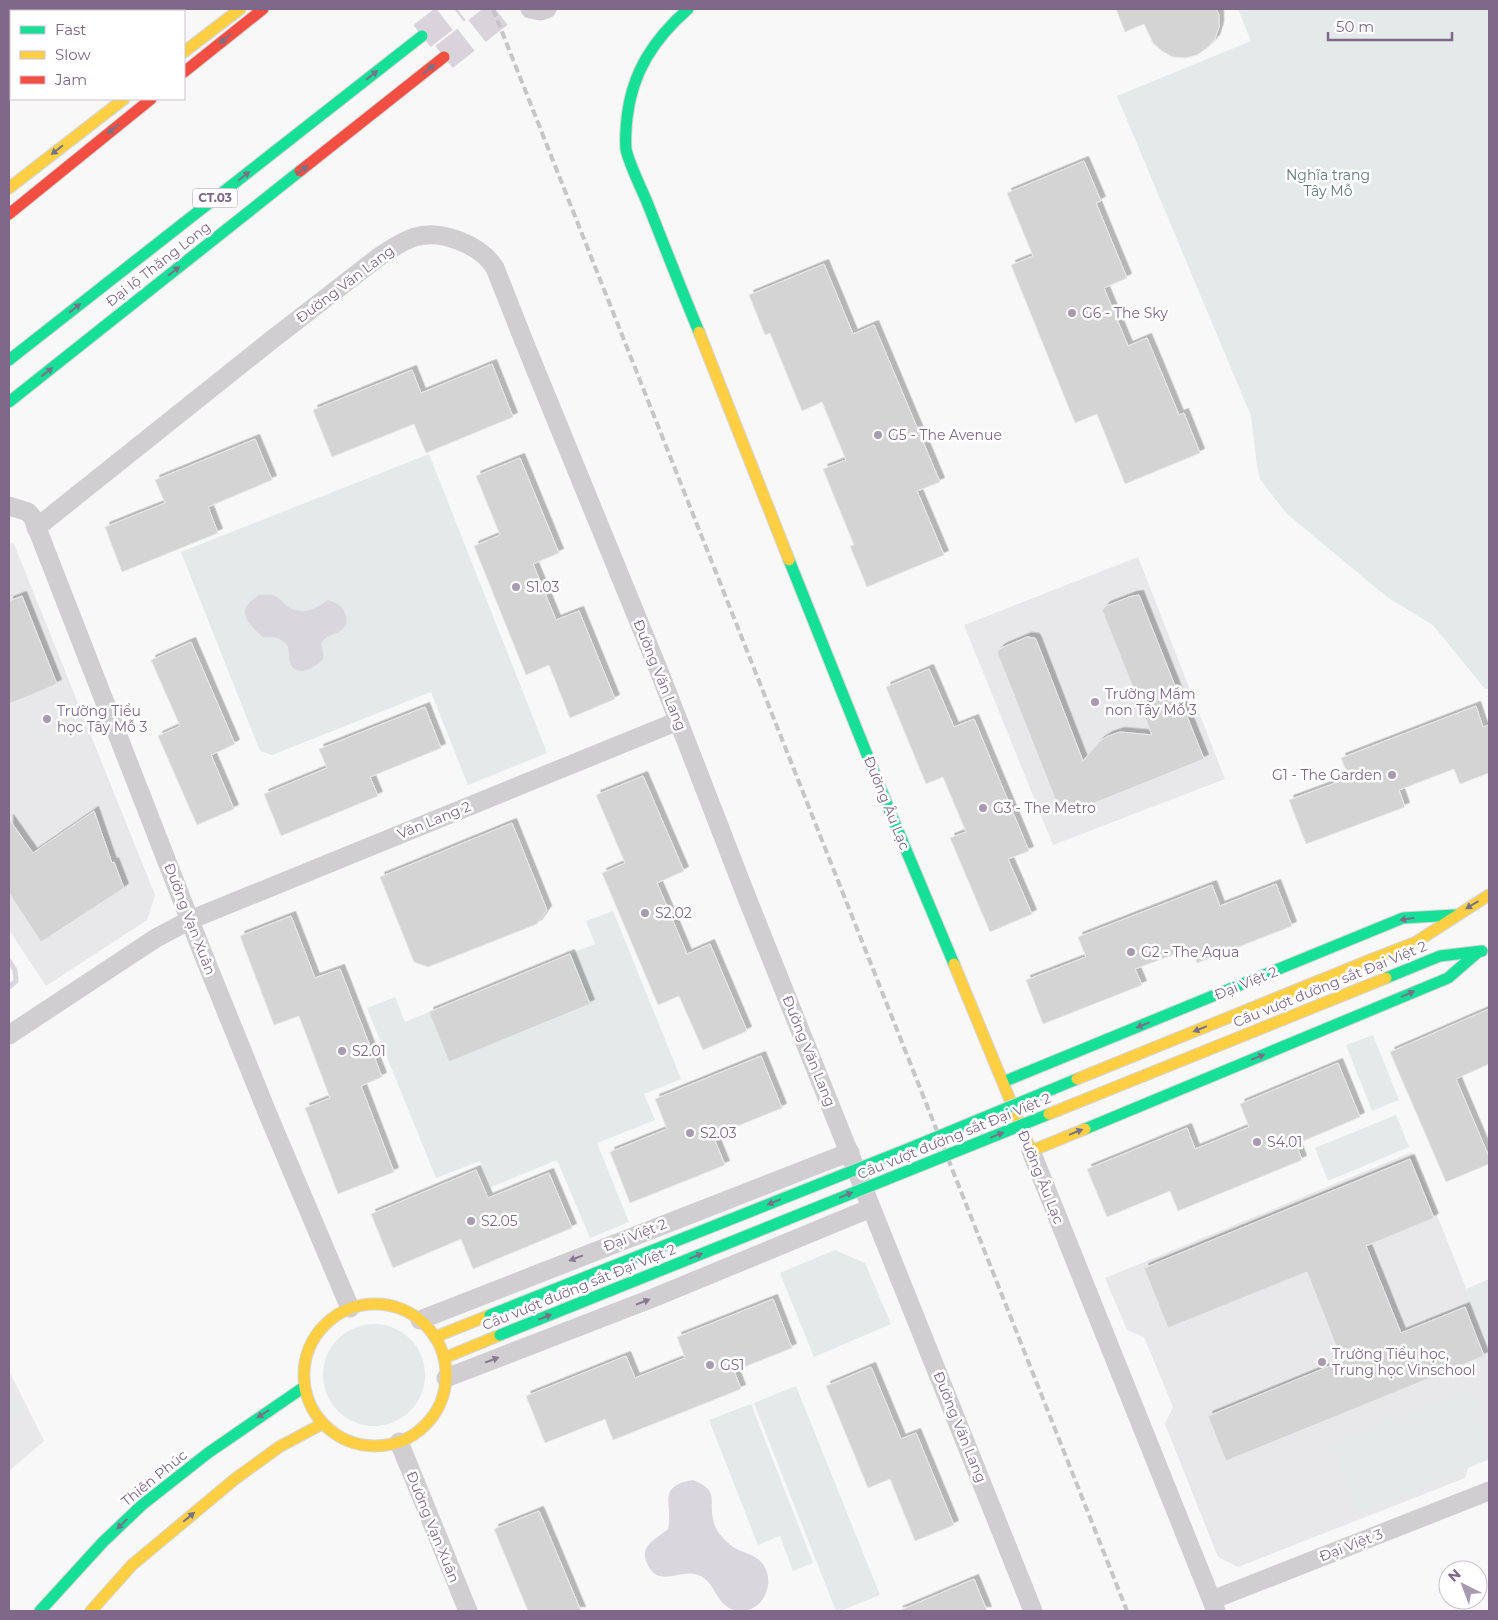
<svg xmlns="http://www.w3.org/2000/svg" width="1498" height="1620" viewBox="0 0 1498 1620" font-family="Montserrat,sans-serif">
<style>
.built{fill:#e8e8ea}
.green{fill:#e4eae9}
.water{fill:#dad6de}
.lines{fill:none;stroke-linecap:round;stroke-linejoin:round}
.stream{stroke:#dad6de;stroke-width:5}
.building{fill:#d5d4d5;stroke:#e7e8e7;filter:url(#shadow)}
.primary-tunnel{stroke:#d9d4dc;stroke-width:28;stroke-dasharray:28 14;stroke-linecap:butt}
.highway-tunnel{stroke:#d9d4dc;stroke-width:28;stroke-dasharray:28 14;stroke-linecap:butt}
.fast-casing{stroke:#d6d5d7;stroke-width:13}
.slow-casing{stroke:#d6d5d7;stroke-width:13}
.jam-casing{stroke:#d6d5d7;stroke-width:13}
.street{stroke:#d0ced1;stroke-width:19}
.fast{stroke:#16e098;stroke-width:11}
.slow{stroke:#ffcf43;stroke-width:11}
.jam{stroke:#f24e42;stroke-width:11}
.rail{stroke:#c7c5c7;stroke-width:4;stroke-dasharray:8 4;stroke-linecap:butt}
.fast-bridge-casing{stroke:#d6d5d7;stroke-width:13;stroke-linecap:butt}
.slow-bridge-casing{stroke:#d6d5d7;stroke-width:13;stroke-linecap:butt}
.fast-bridge{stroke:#16e098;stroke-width:11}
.slow-bridge{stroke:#ffcf43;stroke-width:11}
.oneway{fill:#74738a}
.oneway2{fill:#8a7694}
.poi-dot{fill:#a89ab0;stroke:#fff;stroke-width:2}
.labels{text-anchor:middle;stroke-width:5;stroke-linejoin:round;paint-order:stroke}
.shield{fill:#fff;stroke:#a595ac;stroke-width:1}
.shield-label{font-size:12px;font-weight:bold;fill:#7e6789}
.park-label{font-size:14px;fill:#62797a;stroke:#fff}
.street-label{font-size:14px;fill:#7e6789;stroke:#fff}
.poi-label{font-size:14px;fill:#7e6789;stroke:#fff;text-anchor:start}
</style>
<defs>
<filter id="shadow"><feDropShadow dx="4.5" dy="-4.5" stdDeviation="0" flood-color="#0004"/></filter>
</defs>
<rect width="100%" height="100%" fill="#f7f8f7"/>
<g class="built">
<polygon points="9,543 14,544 155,895 147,920 46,986 9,930"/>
<polygon points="1138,557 1225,779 1053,845 964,625"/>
<polygon points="1412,1152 1489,1346 1489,1459 1468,1468 1465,1478 1238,1567 1218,1557 1165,1424 1173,1407 1144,1337 1127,1330 1105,1278"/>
<polygon points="9,1371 44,1441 9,1471"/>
</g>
<g class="green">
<polygon points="1238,9 1489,9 1489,689 1485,689 1433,625 1387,597 1286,513 1260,479 1257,467 1251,416 1117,96 1251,41"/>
<polygon points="429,454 547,753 468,785 431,692 272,755 260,751 181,552"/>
<polygon points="613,911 681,1079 644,1094 655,1120 597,1143 629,1222 590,1238 557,1160 491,1187 480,1161 436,1178 367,1008 395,997 405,1022 429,1012 449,1062 590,1004 570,954 595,944 586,921"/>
<polygon points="1373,1035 1399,1100 1372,1111 1346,1045"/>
<polygon points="1396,1115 1409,1147 1328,1181 1315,1148"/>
<polygon points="835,1250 865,1263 891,1324 814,1357 780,1273"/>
<polygon points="1489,1279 1489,1346 1466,1289"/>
<circle cx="374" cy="1375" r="51"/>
<polygon points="796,1386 880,1595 840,1611 836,1611 754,1403"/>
<polygon points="9,1390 24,1408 9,1421"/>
<polygon points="1468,1391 1489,1444 1489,1459 1359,1512 1333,1445"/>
<polygon points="751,1404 813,1563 793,1571 780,1536 758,1545 709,1420"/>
</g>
<g class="water">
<path d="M 259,595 C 264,595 270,594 275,596 C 280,598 283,603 287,606 C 303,617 314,609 328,600 C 335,602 340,604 344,611 C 355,637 326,630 321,644 L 323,651 L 323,659 C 315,667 298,679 290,663 C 288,658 290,652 288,647 C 283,637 273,637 263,637 C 247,623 234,610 259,595 Z"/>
<path d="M 693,1480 C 719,1491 709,1497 713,1519 C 715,1531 724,1540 733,1547 C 742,1553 755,1554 762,1563 C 779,1584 759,1620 731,1609 C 715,1602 715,1581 698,1575 C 685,1570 673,1579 660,1576 C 655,1575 651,1571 649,1567 C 637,1546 654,1541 668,1529 C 674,1506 655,1486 693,1480 Z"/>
</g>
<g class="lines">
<polyline class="stream" points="9,961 15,970 16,981 9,987"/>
</g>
<g class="building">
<polygon points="1116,9 1216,9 1219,15 1219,27 1215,39 1207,48 1197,55 1185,58 1173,57 1162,51 1153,43 1144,24 1125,32"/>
<polygon points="1084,161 1101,201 1096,203 1127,278 1104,288 1128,346 1147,338 1179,415 1184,413 1200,453 1125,484 1097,414 1075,423 1011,265 1033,256 1007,193"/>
<polygon points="824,264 853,334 874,325 940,482 917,491 944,555 867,587 850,546 854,545 823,469 846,460 822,402 802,411 770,333 765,335 749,295"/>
<polygon points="492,364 513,417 426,453 414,424 332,457 313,410 412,370 421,393"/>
<polygon points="255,439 272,480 208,507 218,533 122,572 105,527 165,503 155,480"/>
<polygon points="520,458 559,553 533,564 556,620 579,611 615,699 570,718 549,665 526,675 474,546 500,535 476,476"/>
<polygon points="1139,595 1204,759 1062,816 997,652 1001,648 1027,637 1035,638 1037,642 1083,761 1100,741 1108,736 1120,732 1152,735 1102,610 1106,606 1132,596"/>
<polygon points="22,596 57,684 9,704 9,601"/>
<polygon points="191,642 235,744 211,755 234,809 197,825 158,736 180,726 151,660"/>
<polygon points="929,669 954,727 974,719 1029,851 1008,859 1032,914 990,932 950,838 966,832 943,777 926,784 886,687"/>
<polygon points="1476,706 1483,727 1489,725 1489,773 1460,784 1454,769 1399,790 1405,807 1306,844 1289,800 1349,778 1341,758"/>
<polygon points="425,707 441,748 370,777 378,796 281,836 264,794 327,768 319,749"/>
<polygon points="643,776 684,871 657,883 687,954 710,944 747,1031 703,1050 679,996 658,1005 602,873 625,863 596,795"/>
<polygon points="94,811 112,863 114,862 124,888 41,942 9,893 9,819 33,853"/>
<polygon points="512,823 547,910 537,924 428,967 414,962 380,877"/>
<polygon points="1276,884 1292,926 1197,963 1191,948 1135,969 1142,985 1043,1024 1026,980 1086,957 1078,937 1212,885 1220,906"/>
<polygon points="291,916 315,978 340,969 382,1077 361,1086 394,1172 338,1194 305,1108 330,1098 299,1016 274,1025 240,936"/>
<polygon points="570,954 590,1004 449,1062 429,1012"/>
<polygon points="1489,1009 1489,1064 1456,1079 1489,1157 1489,1164 1446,1182 1390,1052"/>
<polygon points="761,1056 782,1108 713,1136 725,1165 630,1203 610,1152 667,1129 655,1099"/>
<polygon points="1338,1063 1360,1117 1296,1144 1302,1160 1178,1211 1170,1191 1107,1217 1087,1169 1187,1128 1195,1149 1249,1127 1240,1104"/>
<polygon points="1410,1159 1434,1218 1366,1246 1401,1333 1465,1307 1484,1356 1226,1461 1208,1416 1342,1361 1307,1272 1168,1328 1144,1268"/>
<polygon points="476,1170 488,1198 549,1173 572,1228 473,1269 461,1239 393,1268 371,1214"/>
<polygon points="773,1299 792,1348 734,1371 741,1389 613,1440 605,1419 545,1443 526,1396 626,1356 635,1378 685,1358 677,1337"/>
<polygon points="871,1367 901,1439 916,1433 954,1525 915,1541 890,1479 868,1488 826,1386"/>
<polygon points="539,1511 581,1611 528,1611 494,1529"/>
<polygon points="974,1579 987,1611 898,1611"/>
</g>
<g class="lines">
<polyline class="primary-tunnel" points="444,57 505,9"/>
<polyline class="highway-tunnel" points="422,36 457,9"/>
<g class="fast-casing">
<g id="fast">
<path d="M 688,9 C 654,39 632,72 627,118 C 626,128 625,139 626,149 C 628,161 641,188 647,202 C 664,245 681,289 699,332"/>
<polyline points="9,360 422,36"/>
<polyline points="9,402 300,171"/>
<polyline points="789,560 888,807 954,964"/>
<polyline points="1386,978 1440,956 1482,951"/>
<polyline points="1003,1082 1403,918 1455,915"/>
<polyline points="1085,1129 1448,978 1478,952"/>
<polyline points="40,1611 103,1542 142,1505 208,1453 304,1387"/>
</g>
</g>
<g class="slow-casing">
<g id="slow">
<polyline points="184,52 240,9"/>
<polyline points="9,188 124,99"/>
<polyline points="699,332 789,560"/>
<polyline points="1375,958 1416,942 1489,895"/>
<polyline points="954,964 1031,1151 1085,1129"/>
<circle cx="375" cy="1375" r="71"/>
<polyline points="435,1337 490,1315"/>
<polyline points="444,1358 500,1335"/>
<polyline points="91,1611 132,1565 235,1479 279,1447 322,1424"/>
</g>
</g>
<g class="jam-casing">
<g id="jam">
<polyline points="184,72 263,9"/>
<polyline points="300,171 444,57"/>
<polyline points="9,214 151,99"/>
</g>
</g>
<g class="street">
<polyline points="530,9 540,11 547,9"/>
<polyline points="85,11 87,9"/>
<polyline points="9,506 28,512 33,518 203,954 269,1117 350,1308"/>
<path d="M 36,528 L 269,342 L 380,256 C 391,249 402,241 415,237 C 441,229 481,245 495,268 L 525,344 L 659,671 L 747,898 L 1033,1611"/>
<polyline points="9,1035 156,938 190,920 678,721"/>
<polyline points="1031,1151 1216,1611"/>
<polyline points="420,1320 850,1152"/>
<polyline points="446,1378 653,1298 871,1208"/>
<polyline points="399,1442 468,1611"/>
<polyline points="1212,1600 1489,1491"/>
</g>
<use href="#fast" class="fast"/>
<use href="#slow" class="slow"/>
<use href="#jam" class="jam"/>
<polyline class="rail" points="493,9 1127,1611"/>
<g class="fast-bridge-casing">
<g id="fast-bridge">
<polyline points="490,1315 910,1148 1077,1079"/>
<polyline points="500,1335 1049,1114"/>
</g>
</g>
<g class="slow-bridge-casing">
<g id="slow-bridge">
<polyline points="1077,1079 1375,958"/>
<polyline points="1049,1114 1386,978"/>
</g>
</g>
<use href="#fast-bridge" class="fast-bridge"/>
<use href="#slow-bridge" class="slow-bridge"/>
</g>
<defs><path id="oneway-solid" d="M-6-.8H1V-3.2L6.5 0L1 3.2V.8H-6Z" transform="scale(1.25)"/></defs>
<g class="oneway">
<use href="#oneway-solid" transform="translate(225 39) rotate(141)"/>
<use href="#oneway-solid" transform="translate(429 69) rotate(-38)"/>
<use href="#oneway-solid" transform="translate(372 75) rotate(-38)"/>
<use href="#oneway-solid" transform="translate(113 129) rotate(141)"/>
<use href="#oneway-solid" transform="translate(57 150) rotate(142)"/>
<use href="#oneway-solid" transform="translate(302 170) rotate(-38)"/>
<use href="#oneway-solid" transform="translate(244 176) rotate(-38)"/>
<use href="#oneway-solid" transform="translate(174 271) rotate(-38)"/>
<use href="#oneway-solid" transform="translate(75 308) rotate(-38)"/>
<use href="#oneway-solid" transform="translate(47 372) rotate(-38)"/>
<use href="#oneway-solid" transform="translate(1472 905) rotate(149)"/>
<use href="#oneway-solid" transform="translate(1407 919) rotate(171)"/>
<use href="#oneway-solid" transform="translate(1408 994) rotate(-23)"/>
<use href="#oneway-solid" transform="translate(1143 1025) rotate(158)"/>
<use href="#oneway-solid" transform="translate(1200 1029) rotate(158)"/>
<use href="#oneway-solid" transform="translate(1258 1057) rotate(-22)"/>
<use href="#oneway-solid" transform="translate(1076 1132) rotate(-22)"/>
<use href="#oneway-solid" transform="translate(997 1135) rotate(-22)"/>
<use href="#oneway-solid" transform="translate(846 1195) rotate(-22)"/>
<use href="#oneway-solid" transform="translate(774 1202) rotate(158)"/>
<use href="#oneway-solid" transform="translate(696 1256) rotate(-22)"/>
<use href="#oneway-solid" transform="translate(545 1317) rotate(-22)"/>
<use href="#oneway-solid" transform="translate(263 1414) rotate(147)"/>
<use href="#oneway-solid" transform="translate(189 1517) rotate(-40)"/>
<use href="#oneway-solid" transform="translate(122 1524) rotate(136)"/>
</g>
<g class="oneway2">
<use href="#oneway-solid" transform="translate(576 1258) rotate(159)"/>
<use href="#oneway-solid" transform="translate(643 1302) rotate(-21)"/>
<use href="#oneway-solid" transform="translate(492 1360) rotate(-21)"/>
</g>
<g class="poi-dot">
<circle cx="1072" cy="313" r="5"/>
<circle cx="878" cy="435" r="5"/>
<circle cx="516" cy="587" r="5"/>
<circle cx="1095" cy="702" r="5"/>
<circle cx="47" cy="719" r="5"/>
<circle cx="1392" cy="775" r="5"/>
<circle cx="983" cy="808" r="5"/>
<circle cx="645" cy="913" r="5"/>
<circle cx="1131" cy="952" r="5"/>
<circle cx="342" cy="1051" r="5"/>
<circle cx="690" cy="1133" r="5"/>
<circle cx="1257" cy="1142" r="5"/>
<circle cx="471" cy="1221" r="5"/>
<circle cx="1322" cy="1362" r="5"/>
<circle cx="710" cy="1365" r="5"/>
</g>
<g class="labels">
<rect class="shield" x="192.5" y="188.5" width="45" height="19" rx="4"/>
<g class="shield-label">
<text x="215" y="202">CT.03</text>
</g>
<g class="park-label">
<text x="1328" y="180">Nghĩa trang<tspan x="1328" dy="16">Tây Mỗ</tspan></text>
</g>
<g class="street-label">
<text transform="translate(158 264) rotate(-38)" y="5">Đại lộ Thăng Long</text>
<text transform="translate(345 284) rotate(-37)" y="5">Đường Văn Lang</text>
<text transform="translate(660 675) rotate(68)" y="5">Đường Văn Lang</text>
<text transform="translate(887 803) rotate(68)" y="5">Đường Âu Lạc</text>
<text transform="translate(434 820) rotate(-22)" y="5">Văn Lang 2</text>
<text transform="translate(190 919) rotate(69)" y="5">Đường Vạn Xuân</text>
<text transform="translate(1246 983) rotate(-22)" y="5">Đại Việt 2</text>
<text transform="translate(1330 984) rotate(-22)" y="5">Cầu vượt đường sắt Đại Việt 2</text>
<text transform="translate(809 1051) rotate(68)" y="5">Đường Văn Lang</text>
<text transform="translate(954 1136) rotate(-22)" y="5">Cầu vượt đường sắt Đại Việt 2</text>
<text transform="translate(1041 1177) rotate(68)" y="5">Đường Âu Lạc</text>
<text transform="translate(635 1235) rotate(-21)" y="5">Đại Việt 2</text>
<text transform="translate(579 1287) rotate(-22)" y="5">Cầu vượt đường sắt Đại Việt 2</text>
<text transform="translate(960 1427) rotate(68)" y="5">Đường Văn Lang</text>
<text transform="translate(154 1478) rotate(-39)" y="5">Thiên Phúc</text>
<text transform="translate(433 1527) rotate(68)" y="5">Đường Vạn Xuân</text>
<text transform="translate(1351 1545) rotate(-21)" y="5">Đại Việt 3</text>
</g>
<g class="poi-label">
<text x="1082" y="318">G6 - The Sky</text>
<text x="888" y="440">G5 - The Avenue</text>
<text x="526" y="592">S1.03</text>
<text x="1105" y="699">Trường Mầm<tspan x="1105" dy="16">non Tây Mỗ 3</tspan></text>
<text x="57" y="716">Trường Tiểu<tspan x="57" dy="16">học Tây Mỗ 3</tspan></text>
<text x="1382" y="780" text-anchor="end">G1 - The Garden</text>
<text x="993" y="813">G3 - The Metro</text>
<text x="655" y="918">S2.02</text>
<text x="1141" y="957">G2 - The Aqua</text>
<text x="352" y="1056">S2.01</text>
<text x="700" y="1138">S2.03</text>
<text x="1267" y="1147">S4.01</text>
<text x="481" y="1226">S2.05</text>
<text x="1332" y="1359">Trường Tiểu học,<tspan x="1332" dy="16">Trung học Vinschool</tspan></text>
<text x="720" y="1370">GS1</text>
</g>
</g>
<rect width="1498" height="1620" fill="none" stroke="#7e6789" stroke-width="20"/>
<rect x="10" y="10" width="175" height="90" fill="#ffffff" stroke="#cbc2d0"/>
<rect x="20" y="26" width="25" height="8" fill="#16e098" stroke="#cbc2d0"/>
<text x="55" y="35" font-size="15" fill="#7e6789">Fast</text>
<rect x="20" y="51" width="25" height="8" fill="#ffcf43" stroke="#cbc2d0"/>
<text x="55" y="60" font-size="15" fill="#7e6789">Slow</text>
<rect x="20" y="76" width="25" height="8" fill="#f24e42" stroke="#cbc2d0"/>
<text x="55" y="85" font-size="15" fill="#7e6789">Jam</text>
<g transform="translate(1463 1585) rotate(318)"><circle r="24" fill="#ffffff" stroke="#cbc2d0"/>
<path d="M0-4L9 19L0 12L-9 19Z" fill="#a89ab0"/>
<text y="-8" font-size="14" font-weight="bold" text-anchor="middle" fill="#7e6789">N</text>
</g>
<path d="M1328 32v8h124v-8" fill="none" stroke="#7e6789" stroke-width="2.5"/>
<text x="1336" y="32" font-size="15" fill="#7e6789" stroke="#ffffff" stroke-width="4" paint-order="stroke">50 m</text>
</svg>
